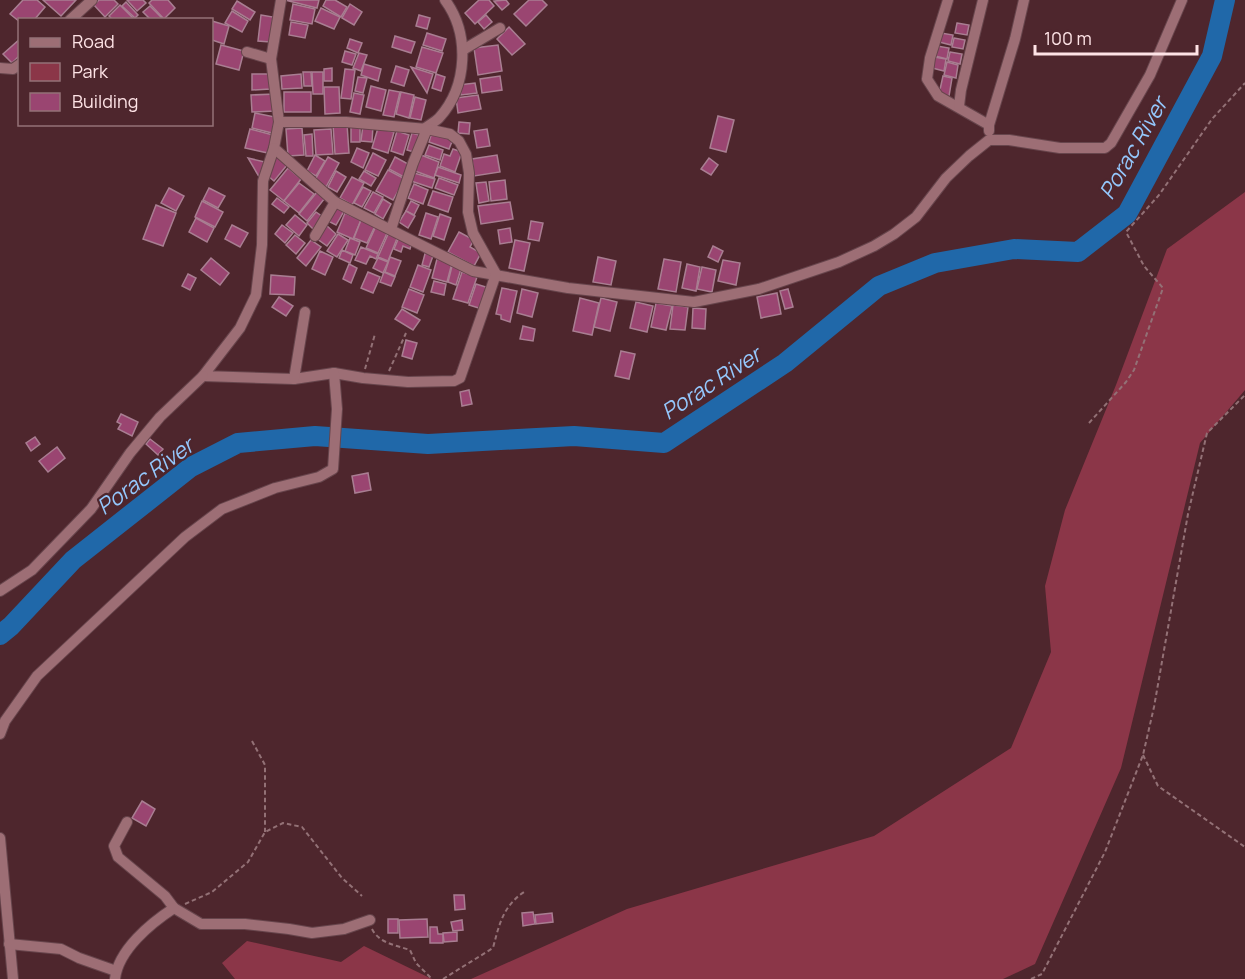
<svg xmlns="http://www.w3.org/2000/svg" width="1245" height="979" viewBox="0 0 1245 979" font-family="Manrope,sans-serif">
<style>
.green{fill:#8b3648}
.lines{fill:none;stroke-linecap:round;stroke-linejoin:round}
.river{stroke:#2068a9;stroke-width:20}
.building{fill:#9a4571;stroke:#a97e92;stroke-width:1.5}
.minor-casing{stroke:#67454c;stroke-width:12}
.path{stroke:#937176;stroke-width:2;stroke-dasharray:4.5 3;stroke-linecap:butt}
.minor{stroke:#9d6e75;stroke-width:10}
.labels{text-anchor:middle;stroke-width:4.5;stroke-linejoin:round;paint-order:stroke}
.water-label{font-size:22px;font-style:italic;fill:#94c7fc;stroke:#4e262d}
</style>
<rect width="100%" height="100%" fill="#4e262d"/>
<g class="green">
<polygon points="1245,192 1245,390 1200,443 1121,768 1035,964 1003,979 471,979 627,909 874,836 1011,748 1051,652 1045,586 1065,510 1116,385 1167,249"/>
<polygon points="247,941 341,962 364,946 432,979 235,979 222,963"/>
</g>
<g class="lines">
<polyline class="river" points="0,635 11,626 73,560 191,467 238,443 315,436 428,444 574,436 664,443 785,363 879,286 935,263 1014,249 1078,252 1127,214 1212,56 1225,0"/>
</g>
<g class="building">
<polygon points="23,0 37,0 45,7 34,20 20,20 20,22 10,14"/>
<polygon points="43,0 76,0 61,16"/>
<polygon points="99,0 114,0 118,4 105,17 94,5"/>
<polygon points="127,0 143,0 146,3 137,11"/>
<polygon points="152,0 168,0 175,8 164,19 149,3"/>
<polygon points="285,0 319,0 317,8"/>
<polygon points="326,0 335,0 347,7 341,17 323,6"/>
<polygon points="479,0 489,0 494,6 475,24 465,13"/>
<polygon points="506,0 509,4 502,10 494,1"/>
<polygon points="529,0 542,0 547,5 526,26 514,14"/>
<polygon points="237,1 255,12 250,20 232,9"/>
<polygon points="126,2 138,15 135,18 122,6"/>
<polygon points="293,4 315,9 312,24 290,20"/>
<polygon points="350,4 362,12 354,25 342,18"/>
<polygon points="120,5 134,19 133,20 113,20 109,16"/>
<polygon points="150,6 163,19 163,20 151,20 143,12"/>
<polygon points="321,8 340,17 334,29 315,21"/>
<polygon points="232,11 248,21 242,32 225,23"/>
<polygon points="261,15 273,17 270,42 258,41"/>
<polygon points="419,15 430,18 427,29 416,26"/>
<polygon points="486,15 492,22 484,29 478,22"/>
<polygon points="212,21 229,26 224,44 212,40"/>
<polygon points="291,22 308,25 305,38 289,35"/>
<polygon points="957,23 969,25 967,35 955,33"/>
<polygon points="509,27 525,44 512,55 497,39"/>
<polygon points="427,33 446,39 442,51 423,45"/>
<polygon points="941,33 953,35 951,45 939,42"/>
<polygon points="395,36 415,42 411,53 392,47"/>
<polygon points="954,38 965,40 963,49 952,47"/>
<polygon points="20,39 20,55 12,63 3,54"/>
<polygon points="350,39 362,43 358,53 347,48"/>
<polygon points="221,45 244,51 239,70 216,64"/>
<polygon points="498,45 502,71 478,75 474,48"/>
<polygon points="937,46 949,48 947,59 935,56"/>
<polygon points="422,47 443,53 436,73 416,67"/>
<polygon points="345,51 356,54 352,65 342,62"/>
<polygon points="950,52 962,54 960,64 948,61"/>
<polygon points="359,53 367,55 361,71 353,68"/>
<polygon points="934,57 946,59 944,71 932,68"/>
<polygon points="947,62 958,65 956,78 944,75"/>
<polygon points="364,64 381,69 378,81 361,75"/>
<polygon points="396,66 409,70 404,86 391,82"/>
<polygon points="411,67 433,74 427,93"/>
<polygon points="332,68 332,81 324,81 324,69"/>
<polygon points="345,69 355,70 351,99 341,98"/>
<polygon points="303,72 311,72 312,86 304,86"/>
<polygon points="312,72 323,72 323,94 313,94"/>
<polygon points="252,74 269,74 270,89 252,90"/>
<polygon points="301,74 302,88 282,89 281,76"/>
<polygon points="436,74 445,77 441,91 432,88"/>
<polygon points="500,76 502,90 482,93 480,79"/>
<polygon points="943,76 952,78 949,96 939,94"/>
<polygon points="358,77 367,78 363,93 355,91"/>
<polygon points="475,83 477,93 461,95 459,85"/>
<polygon points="371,86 386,90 381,111 366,107"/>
<polygon points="324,87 339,87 340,113 325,114"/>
<polygon points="389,90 400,92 394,117 383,115"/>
<rect x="284" y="92" width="27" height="20"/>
<polygon points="401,92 414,95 409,118 396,114"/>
<polygon points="354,93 364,95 360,114 350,112"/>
<polygon points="275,94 275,111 252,112 251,95"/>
<polygon points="478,95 481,109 458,113 456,98"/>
<polygon points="415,97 426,100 421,120 410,118"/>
<polygon points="255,113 275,117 272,133 252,128"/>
<polygon points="718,116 734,120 726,152 710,148"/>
<polygon points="459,122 470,123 469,134 458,133"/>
<polygon points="347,124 349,153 335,154 333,125"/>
<polygon points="363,125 373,126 372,142 361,141"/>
<polygon points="360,126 360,142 351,142 351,127"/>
<polygon points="302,128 304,155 288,156 286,129"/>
<polygon points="378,128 394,132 388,153 372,148"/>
<polygon points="250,129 273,135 268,153 245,148"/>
<polygon points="331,129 333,154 316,155 314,130"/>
<polygon points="487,129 490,146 477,148 474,131"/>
<polygon points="397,131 409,135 403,155 391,151"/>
<polygon points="432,132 453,139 449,149 429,142"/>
<polygon points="412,133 419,135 414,152 407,150"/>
<polygon points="312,134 313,156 306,156 304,135"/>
<polygon points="429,145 443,150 440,160 425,155"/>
<polygon points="357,148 369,153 363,168 351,162"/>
<polygon points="453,149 462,152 455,172 440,166 444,154 450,156"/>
<polygon points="277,153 287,165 274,181 267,175"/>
<polygon points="373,153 386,160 378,176 365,170"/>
<polygon points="315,155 325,161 316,176 307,171"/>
<polygon points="421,155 439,162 434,178 415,171"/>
<polygon points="497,155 500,172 474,176 472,159"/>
<polygon points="328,157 339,163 326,187 315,180"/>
<polygon points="395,157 410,165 404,177 389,169"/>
<polygon points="248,158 265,162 261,180"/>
<polygon points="709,158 718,165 711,175 701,169"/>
<polygon points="438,167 461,175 459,183 435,175"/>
<polygon points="288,168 301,179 284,201 270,190"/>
<polygon points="388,170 405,179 393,200 376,191"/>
<polygon points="336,171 346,177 337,192 328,187"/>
<polygon points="364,171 376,178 371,186 359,179"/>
<polygon points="414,173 435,179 432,188 411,181"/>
<polygon points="352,177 364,183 352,205 340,198"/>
<polygon points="439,178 458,185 454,195 435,188"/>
<polygon points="505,180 507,199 491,201 489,182"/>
<polygon points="486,182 489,201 479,203 476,183"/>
<polygon points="299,183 314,194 299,213 284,201"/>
<polygon points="414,184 428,190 423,204 408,198"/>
<polygon points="363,187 371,191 362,207 354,203"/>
<polygon points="169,188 184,196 176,211 161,203"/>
<polygon points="209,188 225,196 218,208 203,200"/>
<polygon points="433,191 453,197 448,212 428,205"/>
<polygon points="317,192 325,198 307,221 299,214"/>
<polygon points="373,192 383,197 374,213 364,208"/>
<polygon points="277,198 289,207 284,213 272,204"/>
<polygon points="383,199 391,204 383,219 375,214"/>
<polygon points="202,201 223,212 215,227 195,217"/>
<polygon points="411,201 419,205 414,215 406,211"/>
<polygon points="510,202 513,219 481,224 478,206"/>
<polygon points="156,205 176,213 163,246 143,239"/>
<polygon points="336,206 344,211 336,225 328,221"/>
<polygon points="406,211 415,216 408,228 399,222"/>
<polygon points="316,212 323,217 313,229 307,223"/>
<polygon points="345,213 361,220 353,239 337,232"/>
<polygon points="426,213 438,217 431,239 419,235"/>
<polygon points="440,214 451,218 444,240 433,236"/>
<polygon points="295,215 307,225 299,236 286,225"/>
<polygon points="196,218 214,228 207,242 189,232"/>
<polygon points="361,220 375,226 367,243 354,238"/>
<polygon points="531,221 543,223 539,241 528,239"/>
<polygon points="232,225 248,233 240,247 225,239"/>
<polygon points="282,225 293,233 285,243 275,234"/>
<polygon points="326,225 336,234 327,246 316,238"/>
<polygon points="376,226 388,231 378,253 366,248"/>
<polygon points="510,228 512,242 500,244 498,230"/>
<polygon points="389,232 398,236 388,261 378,257"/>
<polygon points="459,232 474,240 470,247 481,253 474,266 448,252"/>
<polygon points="338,234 348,240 337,257 327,251"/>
<polygon points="295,235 305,243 296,254 286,245"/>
<polygon points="399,237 412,242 410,249 403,246 401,252 394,249"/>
<polygon points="350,238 360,242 355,255 345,251"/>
<polygon points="311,240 321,247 306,266 297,258"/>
<polygon points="515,240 530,243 524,271 509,268"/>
<polygon points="713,246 723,251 718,262 708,257"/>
<polygon points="361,247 378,254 376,259 370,256 366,264 355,260"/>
<polygon points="342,250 353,255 350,263 339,258"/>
<polygon points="426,250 434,253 429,267 422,265"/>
<polygon points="320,251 333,257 325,275 312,269"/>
<polygon points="390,257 401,261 395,276 385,272"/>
<polygon points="598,257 616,261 611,285 593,282"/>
<polygon points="211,258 229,273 220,285 201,270"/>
<polygon points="378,258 388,262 383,273 373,268"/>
<polygon points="437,259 452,263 447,282 432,278"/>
<polygon points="664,259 681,262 676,292 658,289"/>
<polygon points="723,260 740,263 736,285 718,281"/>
<polygon points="349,264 357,268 351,283 343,279"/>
<polygon points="687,264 700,267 696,291 682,288"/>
<polygon points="418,265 431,270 423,292 410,287"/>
<polygon points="452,266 461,269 456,285 448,282"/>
<polygon points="702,267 716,270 712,292 697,289"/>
<polygon points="368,272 380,277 373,293 361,288"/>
<polygon points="384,272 395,277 391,286 380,282"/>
<polygon points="462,272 477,277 468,303 453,299"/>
<polygon points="188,274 196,278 190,290 182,286"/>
<polygon points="271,275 295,277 294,295 270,294"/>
<polygon points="434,281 446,284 444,295 431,292"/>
<polygon points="476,284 489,288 482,309 469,305"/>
<polygon points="502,288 517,291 510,322 501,319 501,315 496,314"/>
<polygon points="409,289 424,295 417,313 402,307"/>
<polygon points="522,289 538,293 532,317 517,313"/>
<polygon points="788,289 793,307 785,309 780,291"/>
<polygon points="777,293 781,314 761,318 757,297"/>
<polygon points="279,297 293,306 286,316 272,307"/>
<polygon points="580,298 599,303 592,335 573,331"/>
<polygon points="601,298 617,302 610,331 594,327"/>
<polygon points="636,302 653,306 647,332 630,328"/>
<polygon points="656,303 672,306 666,330 651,327"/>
<polygon points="673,305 688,307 685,330 670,329"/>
<polygon points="693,308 706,309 705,329 692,328"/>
<polygon points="402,309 420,320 413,330 395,319"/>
<polygon points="523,326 535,329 533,341 520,339"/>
<polygon points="406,340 417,343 412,359 402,356"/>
<polygon points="621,351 635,354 629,379 615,376"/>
<polygon points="469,390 472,404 462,406 460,392"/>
<polygon points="121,414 138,422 132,436 118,429 121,424 117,422"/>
<polygon points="35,437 40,444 31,451 26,443"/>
<polygon points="150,439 163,449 158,455 146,444"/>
<polygon points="57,447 65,458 48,472 39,461"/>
<polygon points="368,473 371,490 355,493 352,476"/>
<polygon points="142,801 155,809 146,826 132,818"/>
<polygon points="454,895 464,895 465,909 455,910"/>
<polygon points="533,912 535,924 523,926 522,913"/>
<polygon points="552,913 553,922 536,924 535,915"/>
<rect x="388" y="919" width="10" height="14"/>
<polygon points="427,919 428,937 400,938 399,920"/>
<polygon points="462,920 463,930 453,931 451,922"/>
<polygon points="430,927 437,927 438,934 443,934 443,943 430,943"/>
<polygon points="457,932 457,941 444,942 443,933"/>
</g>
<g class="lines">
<g class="minor-casing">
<g id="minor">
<polyline points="281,0 271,59 279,122 274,148 335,202 473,271 568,288 694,302 759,289 839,262 874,246 894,234 916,217 946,178 969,156 989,140 1009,140 1060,148 1105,148 1111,143 1150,75 1182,0"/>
<polyline points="948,0 930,58 927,79 938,96 989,125"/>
<polyline points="70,20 92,0"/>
<polyline points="463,50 500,28"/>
<polyline points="247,52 271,59"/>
<polyline points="0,68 13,69 20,64"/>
<polyline points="959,106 961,90 983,0"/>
<path d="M 424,129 C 429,125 435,122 439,118 C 468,86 470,34 445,0"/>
<polyline points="989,131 989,125 1015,39 1024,0"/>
<polyline points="274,148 263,181 262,245 256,295 240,328 203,376 294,379 334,373 363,378 408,382 454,381 460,378 496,274 473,233 468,212 469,173 466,154 459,141 450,134 427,129 346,122 279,122"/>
<polyline points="391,229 413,163 427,129"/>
<polyline points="315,236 335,202"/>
<polyline points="294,379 305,312"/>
<polyline points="0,591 32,570 91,509 130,453 160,417 203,376"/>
<polyline points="0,734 5,721 37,676 185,537 222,509 275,488 319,477 333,469 337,409 334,373"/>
<polyline points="127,822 114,846 118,857 165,896 174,908 201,924 245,924 289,929 312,933 344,929 370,920"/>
<polyline points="0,838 13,979"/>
<polyline points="9,944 61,949 79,958 116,971"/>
<path d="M 115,979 C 118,950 151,923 174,908"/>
</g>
</g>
<g class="path">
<polyline points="365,369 375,334"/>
<polyline points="389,371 406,333"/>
<polyline points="1089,423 1126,382 1134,370 1163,288 1144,266 1126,232 1159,195 1212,119 1245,83"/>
<polyline points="252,741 265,765 265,832"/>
<polyline points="1143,755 1158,786 1245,847"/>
<polyline points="185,904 212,892 248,862 265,832 283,823 302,827 342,878 362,896"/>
<path d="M 372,929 C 379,943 395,945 410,950 L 416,963 L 432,979"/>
<path d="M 443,979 L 493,948 C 499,925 503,906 524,892"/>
<polyline points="1031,979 1042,974 1105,852 1143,755 1154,707 1188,514 1207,433 1245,395"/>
</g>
<use href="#minor" class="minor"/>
</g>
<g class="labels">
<g class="water-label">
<text transform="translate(1133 148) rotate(-60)" y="8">Porac River</text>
<text transform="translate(711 383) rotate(-33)" y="8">Porac River</text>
<text transform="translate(145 476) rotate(-36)" y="8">Porac River</text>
</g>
</g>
<rect x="18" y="18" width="195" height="108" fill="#4e262d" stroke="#947277" stroke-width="1.5"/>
<rect x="30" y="38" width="30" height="9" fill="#9d6e75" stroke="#947277" stroke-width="1.5"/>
<text x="72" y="48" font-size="18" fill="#fee3e6">Road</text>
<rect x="30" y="63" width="30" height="18" fill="#8b3648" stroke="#947277" stroke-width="1.5"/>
<text x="72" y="78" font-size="18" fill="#fee3e6">Park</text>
<rect x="30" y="93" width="30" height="18" fill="#9a4571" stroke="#947277" stroke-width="1.5"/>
<text x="72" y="108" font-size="18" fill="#fee3e6">Building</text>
<path d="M1035 45v9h162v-9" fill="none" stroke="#fee3e6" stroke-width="3"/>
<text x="1044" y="45" font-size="18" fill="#fee3e6" stroke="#4e262d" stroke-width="4.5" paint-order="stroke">100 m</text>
</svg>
